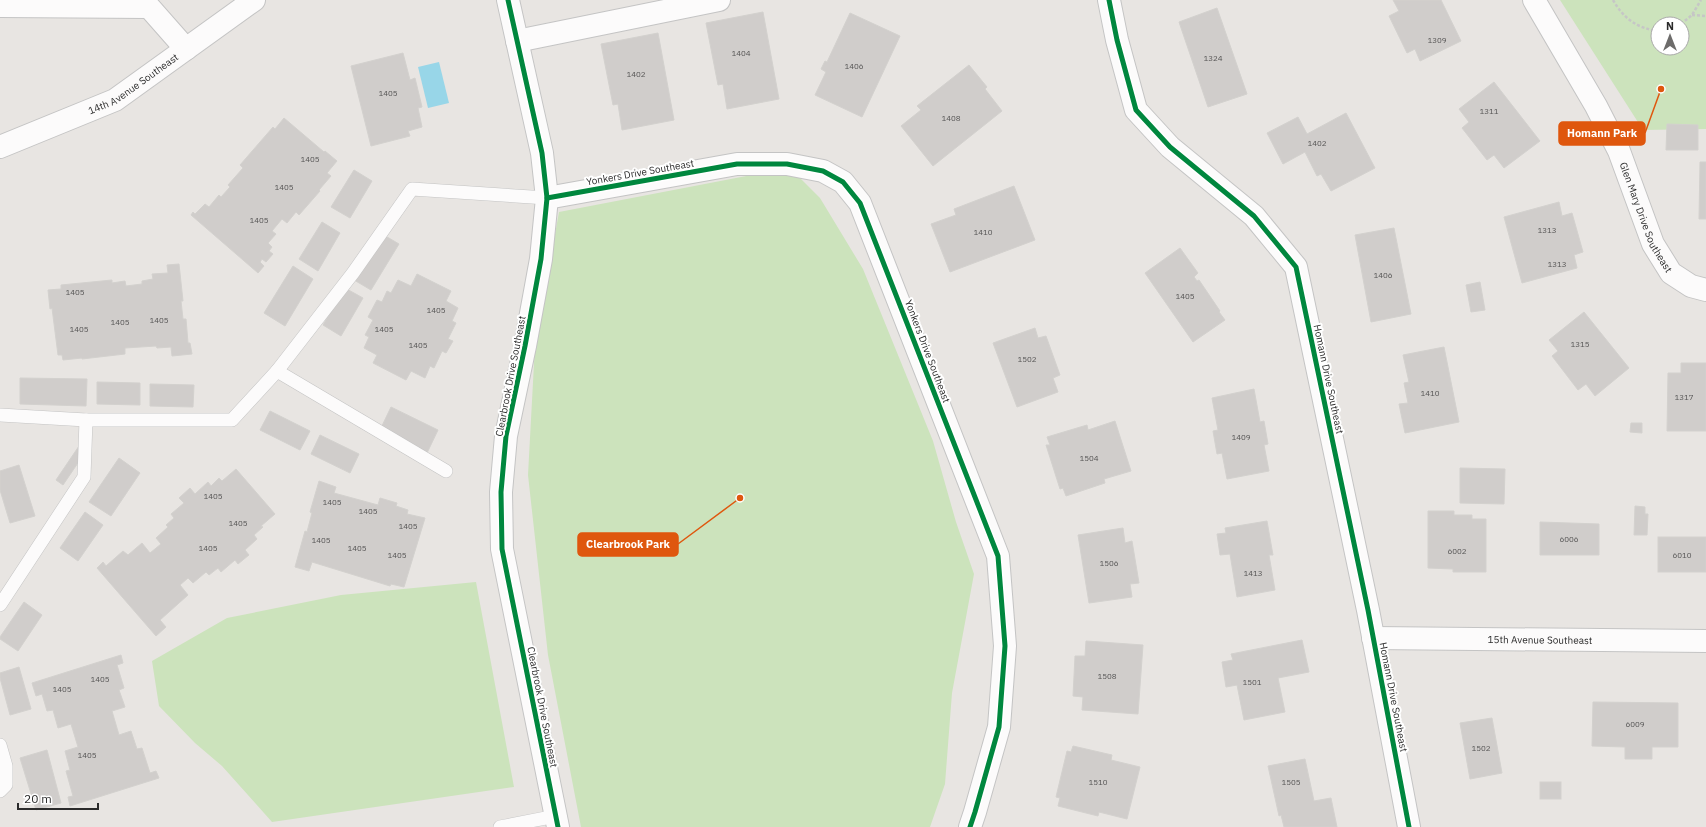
<svg xmlns="http://www.w3.org/2000/svg" width="1706" height="827" viewBox="0 0 1706 827" font-family="'IBM Plex Sans',sans-serif">
<style>
.green{fill:#cce3bc;fill-rule:evenodd}
.water{fill:#98d6e8}
.building{fill:#d0cdcb;stroke:#d3d1ce}
.lines{fill:none;stroke-linecap:round;stroke-linejoin:round}
.service-casing{stroke:#c4c4c4;stroke-width:14}
.minor-casing{stroke:#c4c4c4;stroke-width:24}
.path{stroke:#c6c6c6;stroke-width:2.5;stroke-dasharray:3 2;stroke-linecap:butt}
.service{stroke:#fcfbfb;stroke-width:13}
.minor{stroke:#fcfbfb;stroke-width:22}
.cycleway-casing{stroke:#fff;stroke-width:8}
.cycleway{stroke:#00873e;stroke-width:5}
.labels{text-anchor:middle;stroke-width:4;stroke-linejoin:round;paint-order:stroke}
.number-label{font-size:8px;fill:#555454}
.street-label{font-size:10px;fill:#2b2b2b;stroke:#fff}
.leader{fill:none;stroke:#df570e;stroke-width:1.5}
.callout-dot{fill:#df570e;stroke:#fff;stroke-width:1.5}
.callout{fill:#df570e;stroke:#df570e;stroke-width:1.5}
.callout-label{font-size:11px;text-anchor:middle;font-weight:bold;fill:#fff}
</style>
<rect width="100%" height="100%" fill="#e8e5e2"/>
<g class="green">
<path d="M 1560,0 L 1706,0 L 1706,129 L 1643,130 ZM 1658,24 L 1682,24 L 1682,48 L 1658,48 Z"/>
<polygon points="762,173 796,174 820,198 863,269 933,441 956,522 974,574 952,693 945,784 930,827 581,827 548,655 528,475 535,345 559,212"/>
<polygon points="476,582 514,787 272,822 222,766 195,743 159,706 152,661 227,618 341,595"/>
</g>
<polygon class="water" points="439,62 449,103 428,108 418,67"/>
<g class="building">
<polygon points="1393,0 1441,0 1461,41 1420,61 1415,49 1407,53 1389,16 1399,11"/>
<polygon points="1217,8 1247,94 1208,107 1179,22"/>
<polygon points="763,12 779,99 727,109 723,84 718,85 706,23"/>
<polygon points="850,13 900,36 862,117 815,95 826,72 821,69 825,61 827,62"/>
<polygon points="658,33 674,120 622,130 618,104 613,105 601,44"/>
<polygon points="403,53 410,80 415,78 422,107 418,108 422,127 408,131 410,136 371,146 351,66"/>
<polygon points="969,65 987,87 985,89 1002,111 933,166 901,126 921,110 917,106"/>
<polygon points="1494,82 1540,141 1504,168 1494,155 1487,160 1462,128 1469,122 1459,109"/>
<polygon points="1346,113 1375,168 1331,191 1321,174 1317,176 1305,152 1283,164 1267,133 1298,117 1307,134"/>
<polygon points="284,118 324,152 325,151 337,161 327,173 331,176 319,190 320,191 299,215 296,212 287,223 282,219 272,231 276,234 268,243 272,247 269,251 273,254 266,262 262,259 260,262 264,266 258,273 191,215 193,212 195,214 205,204 209,207 219,195 221,197 230,187 228,185 243,168 240,165 273,127 275,129"/>
<polygon points="1667,124 1698,125 1698,150 1666,150"/>
<polygon points="1700,162 1706,162 1706,219 1699,219"/>
<polygon points="354,170 372,181 350,218 331,207"/>
<polygon points="1014,186 1035,240 950,272 931,224 956,215 954,209"/>
<polygon points="1559,202 1562,216 1572,213 1583,252 1574,255 1577,268 1522,283 1504,217"/>
<polygon points="322,222 340,233 318,271 299,259"/>
<polygon points="1394,228 1411,314 1371,322 1355,235"/>
<polygon points="377,231 399,244 371,290 349,277"/>
<polygon points="1180,248 1198,273 1194,277 1197,281 1199,280 1220,311 1219,312 1225,320 1193,342 1145,273"/>
<polygon points="179,264 183,301 181,301 183,319 186,319 188,343 190,343 192,354 172,356 171,347 157,348 156,346 125,348 125,354 82,359 82,358 63,360 62,355 58,355 52,308 50,309 48,290 61,289 61,285 112,280 112,283 125,281 126,286 142,284 142,281 153,279 152,274 168,273 167,265"/>
<polygon points="293,266 313,279 285,326 264,313"/>
<polygon points="417,274 451,291 446,301 458,308 452,321 456,323 448,339 453,341 446,353 442,351 434,368 430,366 425,378 411,371 406,380 373,363 377,355 364,348 369,337 365,335 373,320 368,317 377,300 382,302 387,291 391,293 398,280 411,286"/>
<polygon points="1480,282 1485,310 1471,312 1466,285"/>
<polygon points="345,288 363,298 341,336 323,325"/>
<polygon points="1584,312 1629,368 1595,396 1586,384 1578,390 1552,356 1558,351 1549,340"/>
<polygon points="1035,328 1038,338 1046,336 1060,375 1053,378 1058,392 1017,407 993,343"/>
<polygon points="1444,347 1459,422 1405,433 1399,404 1408,403 1404,383 1409,382 1403,355"/>
<polygon points="1681,363 1706,363 1706,431 1667,431 1668,373 1681,373"/>
<polygon points="20,378 87,379 86,406 20,404"/>
<polygon points="97,382 140,383 140,405 97,404"/>
<polygon points="150,384 194,385 193,407 150,406"/>
<polygon points="1254,389 1260,422 1264,421 1268,444 1264,445 1269,471 1227,479 1222,453 1217,454 1213,431 1218,430 1212,398"/>
<polygon points="391,407 438,430 427,453 380,430"/>
<polygon points="270,411 310,431 300,450 260,430"/>
<polygon points="1115,421 1131,471 1104,479 1105,483 1066,496 1063,488 1060,489 1046,445 1050,445 1047,437 1087,425 1088,430"/>
<polygon points="1631,423 1642,423 1642,433 1630,432"/>
<polygon points="320,435 359,454 350,473 311,454"/>
<polygon points="79,446 86,451 63,485 56,480"/>
<polygon points="119,458 140,473 111,516 89,502"/>
<polygon points="19,465 35,516 10,523 0,490 0,471"/>
<polygon points="1460,468 1505,469 1504,504 1460,503"/>
<polygon points="236,469 275,514 261,526 263,527 254,535 257,539 245,550 249,555 238,564 235,560 221,572 218,568 209,575 206,572 193,583 188,578 180,585 188,595 160,620 166,627 156,636 97,568 103,562 106,566 123,551 128,555 142,543 150,553 161,544 156,538 168,527 166,525 174,518 171,514 184,503 179,498 190,488 195,494 208,482 211,486 219,478 222,481"/>
<polygon points="319,481 336,487 334,493 378,505 380,498 397,503 396,506 408,510 407,514 425,518 404,587 391,584 390,586 312,562 309,571 295,567 305,531 307,532 312,513 310,512"/>
<polygon points="1635,506 1645,507 1645,514 1648,514 1647,535 1634,535"/>
<polygon points="1428,511 1454,511 1454,515 1472,515 1472,519 1486,519 1486,572 1453,572 1453,569 1428,568"/>
<polygon points="85,512 103,525 78,561 60,548"/>
<polygon points="1267,521 1273,555 1269,555 1275,590 1237,597 1230,554 1220,555 1217,534 1226,533 1225,528"/>
<polygon points="1540,522 1599,524 1599,555 1540,555"/>
<polygon points="1123,528 1125,543 1132,541 1139,583 1130,584 1132,597 1089,603 1078,535"/>
<rect x="1658" y="537" width="48" height="35"/>
<polygon points="24,602 42,615 18,651 0,639 0,637"/>
<polygon points="1302,640 1309,672 1278,678 1285,712 1244,720 1237,685 1226,687 1222,662 1233,660 1231,654"/>
<polygon points="1086,641 1143,645 1138,714 1082,710 1083,697 1073,696 1075,656 1085,656"/>
<polygon points="121,655 123,663 117,665 124,688 119,690 125,707 112,711 119,735 131,731 137,749 142,748 150,773 156,771 159,778 70,806 68,797 73,796 66,771 70,770 65,751 78,747 71,724 58,728 53,710 47,711 42,694 36,696 32,683"/>
<polygon points="19,667 31,709 10,715 0,678 0,673"/>
<polygon points="1593,702 1678,703 1678,747 1652,747 1652,759 1625,759 1625,747 1592,746"/>
<polygon points="1492,718 1502,773 1470,779 1460,723"/>
<polygon points="1073,746 1112,755 1111,760 1140,767 1127,819 1099,812 1098,816 1058,806 1060,798 1056,797 1067,751 1071,752"/>
<polygon points="47,750 61,803 36,810 20,758"/>
<polygon points="1305,759 1314,801 1331,798 1337,827 1284,827 1281,815 1279,816 1268,766"/>
<rect x="1540" y="782" width="21" height="17"/>
</g>
<g class="lines">
<g class="service-casing">
<g id="service">
<polyline points="277,371 446,471"/>
<polyline points="0,415 86,420"/>
<polyline points="0,605 84,477 86,420 232,420 277,371 353,273 412,189 547,198"/>
<polyline points="0,745 6,766 6,785 0,791"/>
<polyline points="500,827 556,816"/>
</g>
</g>
<g class="minor-casing">
<g id="minor">
<polyline points="508,0 542,153 547,198 541,259 525,346 506,436 501,492 502,549 558,827"/>
<polyline points="1109,0 1117,40 1136,110 1170,147 1254,216 1296,267 1368,610 1409,827"/>
<path id="s1" d="M 1534,0 L 1596,106 L 1619,151 L 1653,244 L 1671,273 L 1691,286 L 1706,290"/>
<polyline points="0,6 149,7 186,49"/>
<polyline points="517,41 719,0"/>
<path id="s2" d="M 0,147 L 115,100 L 254,0"/>
<polyline points="547,198 737,164 787,164 823,171 843,182 860,203 998,556 1005,646 999,727 975,812 970,827"/>
<path id="s3" d="M 1373,638 L 1706,641"/>
</g>
</g>
<g class="path">
<path d="M 1613,0 C 1624,19 1637,28 1658,31"/>
<polyline points="1692,15 1706,16"/>
<polyline points="1681,24 1692,15 1701,0"/>
</g>
<use href="#service" class="service"/>
<use href="#minor" class="minor"/>
<g class="cycleway-casing">
<g id="cycleway">
<polyline points="508,0 542,153 547,198 541,259 525,346 506,436 501,492 502,549 558,827"/>
<polyline points="1109,0 1117,40 1136,110 1170,147 1254,216 1296,267 1368,610 1409,827"/>
<polyline points="547,198 737,164 787,164 823,171 843,182 860,203 998,556 1005,646 999,727 975,812 970,827"/>
</g>
</g>
<use href="#cycleway" class="cycleway"/>
</g>
<g class="labels">
<g class="number-label">
<text x="1437" y="43">1309</text>
<text x="741" y="56">1404</text>
<text x="1213" y="61">1324</text>
<text x="854" y="69">1406</text>
<text x="636" y="77">1402</text>
<text x="388" y="96">1405</text>
<text x="1489" y="114">1311</text>
<text x="951" y="121">1408</text>
<text x="1317" y="146">1402</text>
<text x="310" y="162">1405</text>
<text x="284" y="190">1405</text>
<text x="259" y="223">1405</text>
<text x="1547" y="233">1313</text>
<text x="983" y="235">1410</text>
<text x="1557" y="267">1313</text>
<text x="1383" y="278">1406</text>
<text x="75" y="295">1405</text>
<text x="1185" y="299">1405</text>
<text x="436" y="313">1405</text>
<text x="159" y="323">1405</text>
<text x="120" y="325">1405</text>
<text x="79" y="332">1405</text>
<text x="384" y="332">1405</text>
<text x="1580" y="347">1315</text>
<text x="418" y="348">1405</text>
<text x="1027" y="362">1502</text>
<text x="1430" y="396">1410</text>
<text x="1684" y="400">1317</text>
<text x="1241" y="440">1409</text>
<text x="1089" y="461">1504</text>
<text x="213" y="499">1405</text>
<text x="332" y="505">1405</text>
<text x="368" y="514">1405</text>
<text x="238" y="526">1405</text>
<text x="408" y="529">1405</text>
<text x="1569" y="542">6006</text>
<text x="321" y="543">1405</text>
<text x="208" y="551">1405</text>
<text x="357" y="551">1405</text>
<text x="1457" y="554">6002</text>
<text x="397" y="558">1405</text>
<text x="1682" y="558">6010</text>
<text x="1109" y="566">1506</text>
<text x="1253" y="576">1413</text>
<text x="1107" y="679">1508</text>
<text x="100" y="682">1405</text>
<text x="1252" y="685">1501</text>
<text x="62" y="692">1405</text>
<text x="1635" y="727">6009</text>
<text x="1481" y="751">1502</text>
<text x="87" y="758">1405</text>
<text x="1098" y="785">1510</text>
<text x="1291" y="785">1505</text>
</g>
<g class="street-label">
<text dy="4" stroke="none"><textPath href="#s2" startOffset="148">14th Avenue Southeast</textPath></text>
<text transform="translate(640 172) rotate(-10)" y="4">Yonkers Drive Southeast</text>
<text dy="4" stroke="none"><textPath href="#s1" startOffset="245">Glen Mary Drive Southeast</textPath></text>
<text transform="translate(928 351) rotate(69)" y="4">Yonkers Drive Southeast</text>
<text transform="translate(510 376) rotate(-79)" y="4">Clearbrook Drive Southeast</text>
<text transform="translate(1329 379) rotate(78)" y="4">Homann Drive Southeast</text>
<text dy="4" stroke="none"><textPath href="#s3" startOffset="167">15th Avenue Southeast</textPath></text>
<text transform="translate(1394 697) rotate(79)" y="4">Homann Drive Southeast</text>
<text transform="translate(543 707) rotate(79)" y="4">Clearbrook Drive Southeast</text>
</g>
</g>
<path class="leader" d="M1661 89L1645 133M740 498L678 544"/>
<g class="callout-dot">
<circle cx="1661" cy="89" r="4"/>
<circle cx="740" cy="498" r="4"/>
</g>
<g class="callout">
<rect x="1559" y="122" width="86" height="23" rx="4"/>
<rect x="578" y="533" width="100" height="23" rx="4"/>
</g>
<g class="callout-label">
<text x="1602" y="137">Homann Park</text>
<text x="628" y="548">Clearbrook Park</text>
</g>
<g transform="translate(1670 36)"><circle r="19" fill="#ffffff" stroke="#aaaaaa"/>
<path d="M0-3L7 15L0 10L-7 15Z" fill="#6d6c6b"/>
<text y="-6" font-size="11" font-weight="bold" text-anchor="middle" fill="#2b2b2b">N</text>
</g>
<path d="M18 803v6h80v-6" fill="none" stroke="#2b2b2b" stroke-width="2"/>
<text x="24" y="803" font-size="12" fill="#2b2b2b" stroke="#ffffff" stroke-width="3" paint-order="stroke">20 m</text>
</svg>
